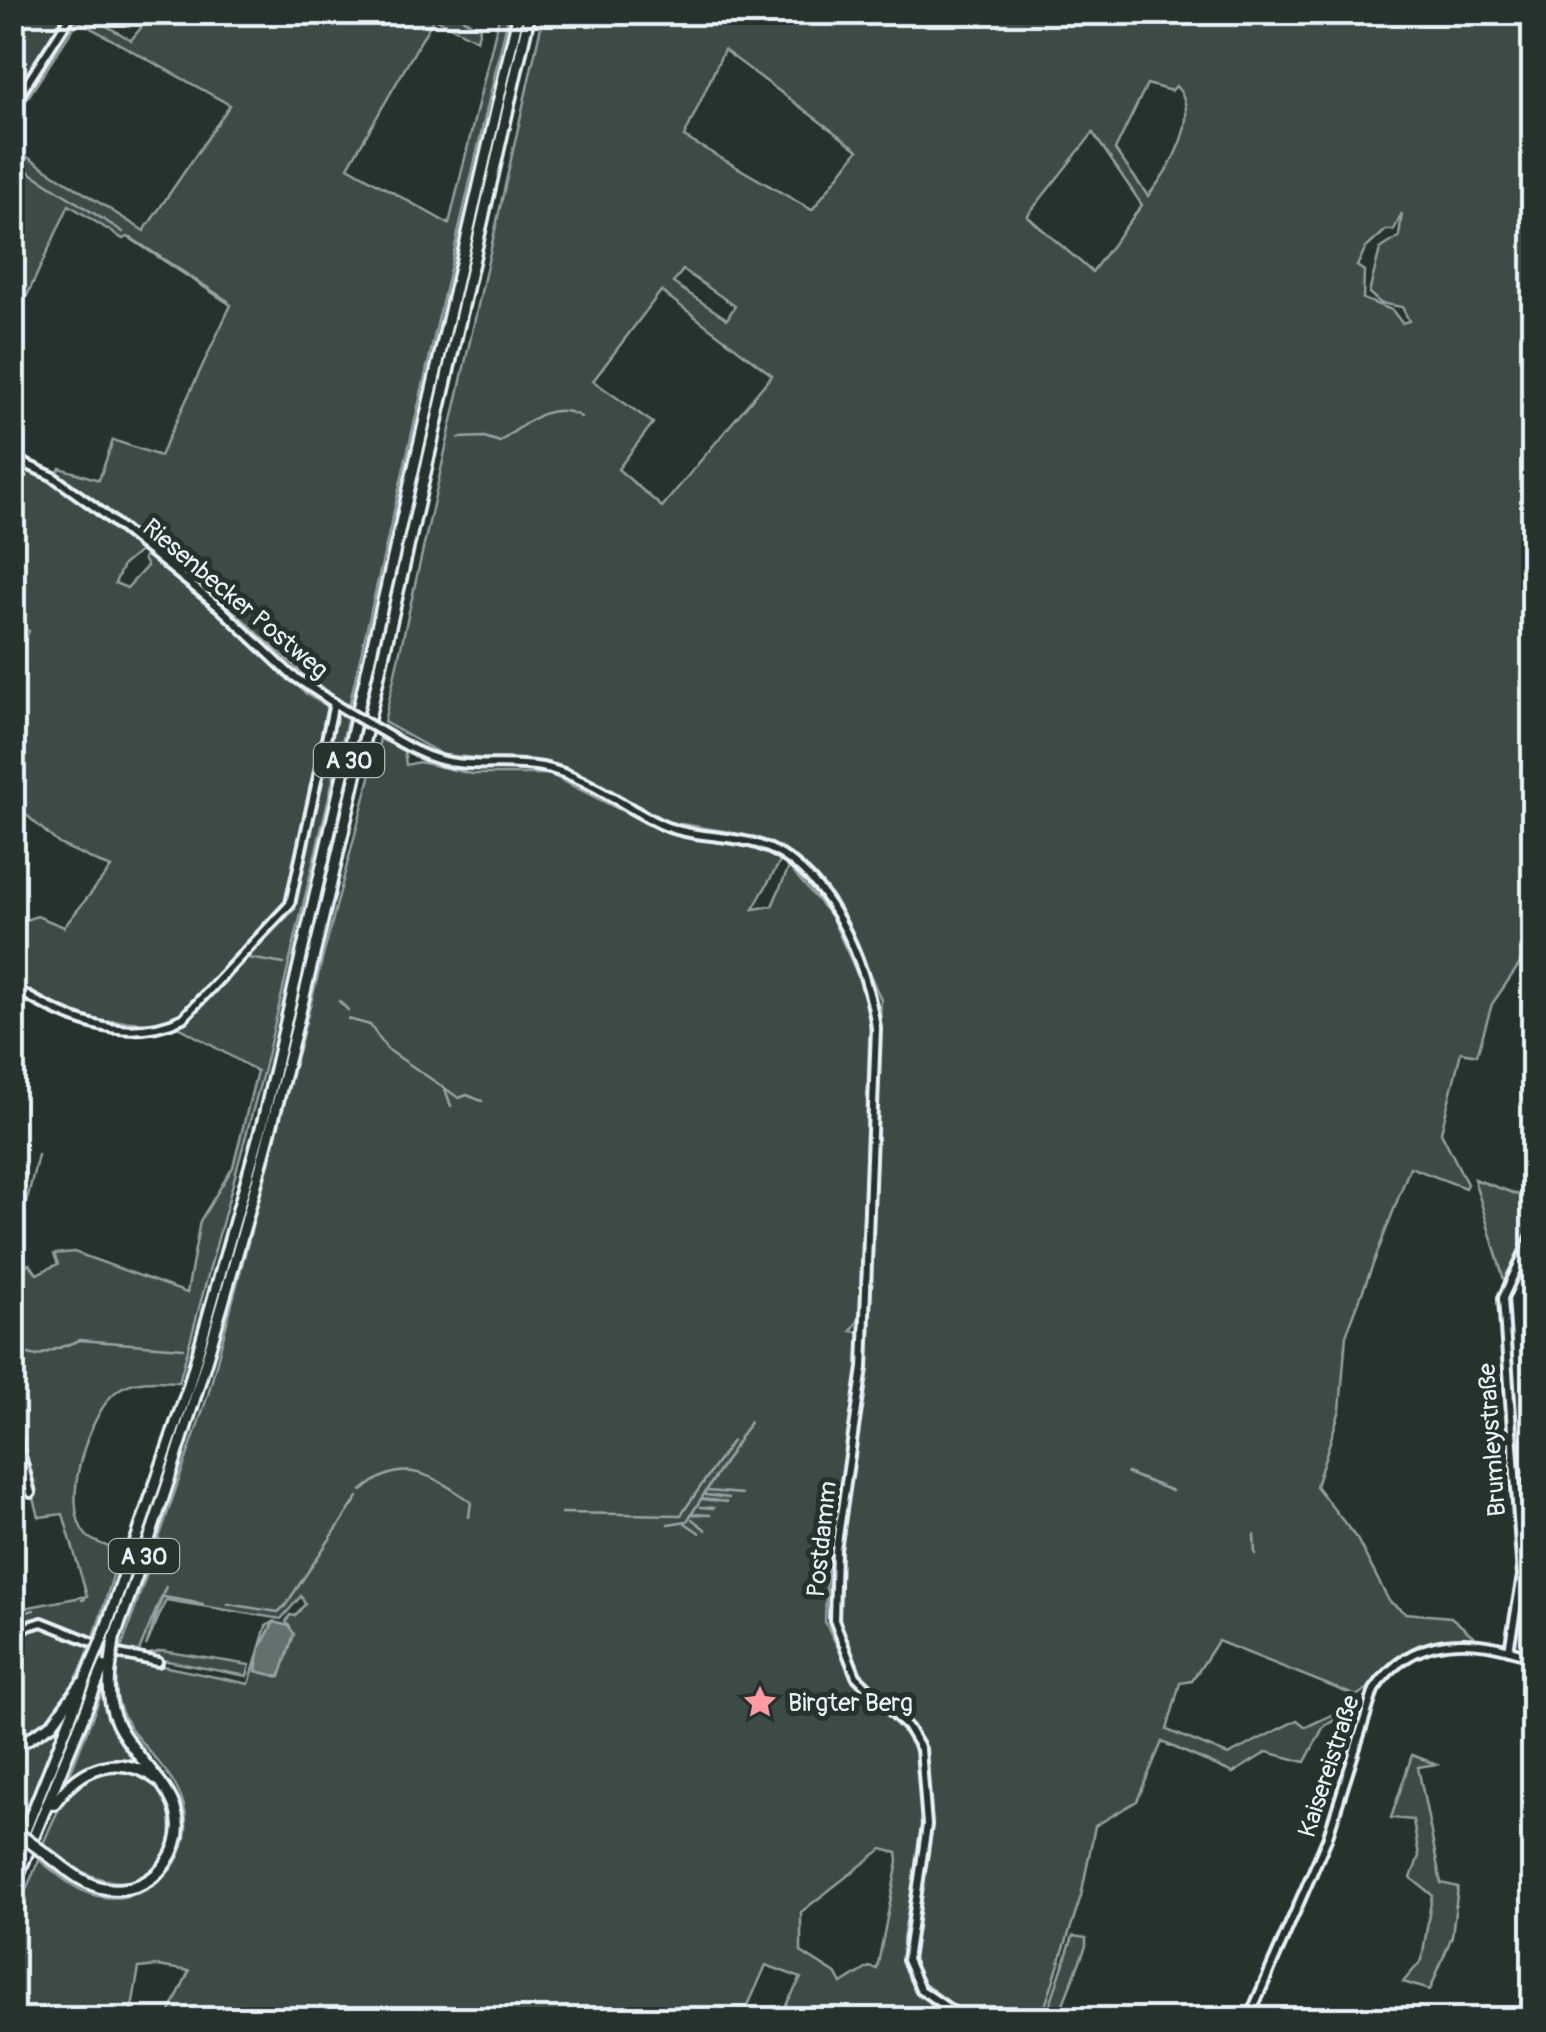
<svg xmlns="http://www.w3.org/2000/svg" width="1546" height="2032" viewBox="0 0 1546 2032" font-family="Pangolin,sans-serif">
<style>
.green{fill:#3e4b47;stroke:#939ea0;stroke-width:2.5;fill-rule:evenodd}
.water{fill:#636f6d;stroke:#98a3a5;stroke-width:2.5}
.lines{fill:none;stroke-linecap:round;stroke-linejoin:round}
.stream{stroke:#98a3a5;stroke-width:2.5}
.minor-casing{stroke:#e8f1f8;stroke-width:14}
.highway-casing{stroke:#e8f1f8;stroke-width:16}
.minor{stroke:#26332d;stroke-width:6}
.highway{stroke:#26332d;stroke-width:9}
.minor-bridge-casing{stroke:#e8f1f8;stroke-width:14;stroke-linecap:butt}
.highway-bridge-casing{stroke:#e8f1f8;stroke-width:16;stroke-linecap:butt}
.minor-bridge{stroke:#26332d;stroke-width:6}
.highway-bridge{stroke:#26332d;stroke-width:9}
.labels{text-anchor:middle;stroke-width:10;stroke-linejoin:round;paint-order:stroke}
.shield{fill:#26332d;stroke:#aeb8bb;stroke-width:2.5}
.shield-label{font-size:22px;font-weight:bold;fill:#e8f1f8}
.street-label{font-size:25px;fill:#e8f1f8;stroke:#26332d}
.poi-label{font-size:25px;fill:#e8f1f8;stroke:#26332d;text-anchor:start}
</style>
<rect width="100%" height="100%" fill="#26332d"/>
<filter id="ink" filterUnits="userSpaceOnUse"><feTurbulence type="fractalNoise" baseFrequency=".01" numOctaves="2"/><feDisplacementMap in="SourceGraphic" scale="20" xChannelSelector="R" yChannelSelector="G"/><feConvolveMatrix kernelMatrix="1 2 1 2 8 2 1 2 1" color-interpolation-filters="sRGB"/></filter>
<g filter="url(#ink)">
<g class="green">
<polygon points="154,12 451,12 480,28 477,40 434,18 348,167 449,224 500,13 509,13 349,706 304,675 228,606 57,474 60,468 99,480 113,440 160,456 231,305 128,237 123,239 69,205 13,326 13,148 144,231 230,105 78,21 13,120 13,110 76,13 84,13 131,40"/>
<polygon points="13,13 69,13 13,102"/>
<path d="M 544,13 L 1533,13 L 1533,923 L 1519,965 L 1492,1004 L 1477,1055 L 1461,1052 L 1441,1132 L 1467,1184 L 1465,1188 L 1410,1167 L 1346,1335 L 1340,1410 L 1316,1486 L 1357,1539 L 1389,1601 L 1405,1613 L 1451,1617 L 1479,1641 C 1397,1632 1411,1664 1356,1696 L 1218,1641 L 1192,1681 L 1180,1683 L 1167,1730 L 1228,1755 L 1297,1720 L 1306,1727 L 1359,1702 L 1362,1706 L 1324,1726 L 1305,1762 L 1267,1752 L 1233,1773 L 1162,1742 L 1137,1801 L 1095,1826 L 1081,1896 L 1041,2019 L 973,2019 L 919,1980 L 911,1956 L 930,1836 L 928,1763 L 914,1730 L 862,1677 L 845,1648 L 838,1621 L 839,1559 L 866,1366 L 881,1000 L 848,924 L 805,867 L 773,846 L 730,832 L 663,821 L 593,781 L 553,765 L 443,755 L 384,722 ZM 724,50 L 858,150 L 812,210 L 684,137 ZM 1147,84 L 1171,91 L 1176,86 C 1203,115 1170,169 1148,196 L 1115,150 ZM 1093,133 L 1142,205 L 1092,272 L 1027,216 ZM 1402,213 L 1399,237 L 1380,249 L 1369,293 L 1380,303 L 1402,307 L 1409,321 L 1402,323 L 1392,310 L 1363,299 L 1364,271 L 1357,266 L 1365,249 L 1386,230 L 1394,230 ZM 683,270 L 735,306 L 727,319 L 673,283 ZM 661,291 L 772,375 L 662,507 L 618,469 L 653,423 L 593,381 Z"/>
<path d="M 13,465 L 54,482 L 141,550 L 123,565 L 115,583 L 127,588 L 147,566 L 143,559 L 146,554 L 234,623 L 306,694 L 327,706 L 289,900 L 181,1014 C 120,1042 65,1014 13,982 L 13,964 L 21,967 L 13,959 L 13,924 L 37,916 L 64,927 L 111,868 L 59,844 L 13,803 L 12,666 L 29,631 L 13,622 Z"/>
<path d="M 337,710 L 348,717 L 263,1073 L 179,1382 C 159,1381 135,1378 118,1390 C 89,1411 59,1505 86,1535 C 93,1543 111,1547 121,1551 C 98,1617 83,1713 13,1743 L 13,1610 L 87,1596 L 63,1514 L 39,1517 L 13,1418 L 12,1268 L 30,1264 L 37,1274 L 58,1264 L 54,1254 L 74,1252 L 187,1293 L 200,1221 L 233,1167 L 257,1071 L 179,1027 L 295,909 L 332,715 Z"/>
<path d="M 380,739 L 404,750 L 406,765 L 419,762 L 472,774 L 549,774 L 668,834 L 745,845 L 781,860 L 753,909 L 772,906 L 789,867 L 831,916 L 860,980 L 870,1015 L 860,1318 L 851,1331 L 861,1332 L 854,1418 L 827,1571 L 825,1622 L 857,1685 L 904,1730 L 917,1754 L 923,1829 L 903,1938 L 905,1970 L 918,1992 L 958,2019 L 778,2019 L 801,1978 L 766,1965 L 742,2019 L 13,2020 L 13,1919 L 39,1860 C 55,1872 72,1888 91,1894 C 136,1909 182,1877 186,1830 C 191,1756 96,1741 119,1657 L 249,1684 L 266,1626 L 274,1622 L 260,1648 L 256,1671 L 289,1626 L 286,1622 L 290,1615 L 295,1616 L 305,1604 L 301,1596 L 281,1619 L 166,1600 L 146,1646 L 166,1586 L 139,1651 L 135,1655 L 120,1652 L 208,1395 ZM 882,1849 L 897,1853 L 898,1862 L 877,1969 L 869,1967 L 842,1984 L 837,1975 L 801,1952 L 801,1912 ZM 157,1966 L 189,1971 L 168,2016 L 131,2013 L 139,1968 Z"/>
<polygon points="1474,1179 1533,1200 1533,1225 1504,1280"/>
<polygon points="1515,1471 1533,1473 1533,1556 1524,1557"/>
<polygon points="162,1651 250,1665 247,1676 151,1658 150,1654"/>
<polygon points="103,1690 142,1761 139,1766 104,1761 67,1781"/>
<polygon points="66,1715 21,1826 13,1822 12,1752 45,1734"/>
<polygon points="1412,1755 1436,1764 1418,1767 1441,1883 1458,1887 1452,1936 1430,1990 1403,1982 1422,1960 1432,1895 1411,1878 1419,1856 1413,1820 1391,1818"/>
<path d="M 126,1770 C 212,1792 169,1954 43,1844 C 60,1803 76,1766 126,1770 Z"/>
<polygon points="1073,1936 1086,1938 1086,1946 1057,2019 1045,2019"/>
</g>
<polygon class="water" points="274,1622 289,1626 294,1634 280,1677 256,1671 260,1648"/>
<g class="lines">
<g class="stream">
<polyline points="12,161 123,232"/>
<polyline points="131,238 228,301"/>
<path d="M 459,438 L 484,437 L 500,442 C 525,424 550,399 581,417"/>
<polyline points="249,958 284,964"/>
<polyline points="339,1001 348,1010"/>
<polyline points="174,1018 206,990"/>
<polyline points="348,1019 370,1025 387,1049 459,1098 467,1095 482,1101"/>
<polyline points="110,1021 158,1023"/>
<polyline points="445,1089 451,1106"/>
<polyline points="26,1204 38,1155"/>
<polyline points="12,1350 37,1356 80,1340 183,1348"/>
<polyline points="1127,1473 1172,1491"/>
<path d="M 362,1491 C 402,1455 433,1475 471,1502 L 469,1517"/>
<polyline points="708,1491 742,1494"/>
<polyline points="706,1495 729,1498"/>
<polyline points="703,1499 726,1502"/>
<polyline points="700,1507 714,1508"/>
<polyline points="561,1513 681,1515 732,1441"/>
<polyline points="692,1514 710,1515"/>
<polyline points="692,1519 706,1530"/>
<polyline points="685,1523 700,1533"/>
<polyline points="668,1524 687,1521 750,1422"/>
<polyline points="1254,1535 1255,1554"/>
<polyline points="164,1597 203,1604"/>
<polyline points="82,1600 85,1599"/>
<polyline points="228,1604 278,1612 285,1606 358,1497"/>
<polyline points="12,1616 34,1610"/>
<polyline points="12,2014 29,2020"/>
</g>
<g class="minor-casing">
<g id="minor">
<polyline points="12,107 73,12"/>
<polyline points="12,458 52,476 95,507 220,608 290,674 337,705"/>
<path d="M 401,743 C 459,777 487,758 542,767 C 584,775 622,806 660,824 C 690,838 725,834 757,844 C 827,865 867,962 876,1028 L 863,1368 L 836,1550 L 834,1620 L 856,1676 L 909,1729 L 921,1749 L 927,1825 L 907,1960 L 920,1989 L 965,2020"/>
<path d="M 12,987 C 65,1019 124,1046 183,1018 L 290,904 L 334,703"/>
<polyline points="12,1422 31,1493"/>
<polyline points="12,1631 42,1622 92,1642"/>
<polyline points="1509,1650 1522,1576 1503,1298 1534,1231"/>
<polyline points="119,1654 158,1662"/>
<path d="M 1248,2020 L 1327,1839 L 1374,1690 C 1412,1633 1474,1635 1534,1658"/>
</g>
</g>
<g class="highway-casing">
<g id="highway">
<polyline points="104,1634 188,1388 263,1121 519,12"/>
<path d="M 114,1639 C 229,1326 305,1003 378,679 C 429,457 479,235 530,12"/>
<polyline points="12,1749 52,1724 82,1683"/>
<path d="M 54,1804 C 81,1766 119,1751 159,1781"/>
<path d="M 53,1859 C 73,1875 94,1892 121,1889 C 139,1888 156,1878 166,1863 C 206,1804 139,1770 117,1723 C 108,1705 108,1683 111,1663"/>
<polyline points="12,1863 95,1656"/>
<polyline points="12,1890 106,1661"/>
</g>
</g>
<use href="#minor" class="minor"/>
<use href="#highway" class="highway"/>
<g class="minor-bridge-casing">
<polyline id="minor-bridge" points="338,706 401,743"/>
</g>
<g class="highway-bridge-casing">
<g id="highway-bridge">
<polyline points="95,1656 104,1634"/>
<polyline points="111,1663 114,1639"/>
<polyline points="12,1829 53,1859"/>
</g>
</g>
<use href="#minor-bridge" class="minor-bridge"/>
<use href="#highway-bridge" class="highway-bridge"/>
</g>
</g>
<defs>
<g id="sight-bare" transform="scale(2.7)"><path d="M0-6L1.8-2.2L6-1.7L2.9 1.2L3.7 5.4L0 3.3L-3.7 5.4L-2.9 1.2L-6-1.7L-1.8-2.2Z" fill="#ff9aa2" stroke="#26332d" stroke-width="2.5" paint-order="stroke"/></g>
</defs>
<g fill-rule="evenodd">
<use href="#sight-bare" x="760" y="1702"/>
</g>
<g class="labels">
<g class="shield">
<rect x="314" y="743" width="70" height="34" rx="8"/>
<rect x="109" y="1539" width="70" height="34" rx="8"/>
</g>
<g class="shield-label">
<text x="349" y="768">A 30</text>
<text x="144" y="1564">A 30</text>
</g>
<g class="street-label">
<text transform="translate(236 598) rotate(40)" y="9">Riesenbecker Postweg</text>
<text transform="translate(1491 1440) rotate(-94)" y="9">Brumleystraße</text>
<text transform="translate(821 1539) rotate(-84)" y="9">Postdamm</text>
<text transform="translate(1328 1766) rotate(-72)" y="9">Kaisereistraße</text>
</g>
<g class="poi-label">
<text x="788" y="1711">Birgter Berg</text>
</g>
</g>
<rect width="1546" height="2032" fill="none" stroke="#26332d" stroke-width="50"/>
<rect x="25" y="25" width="1496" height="1982" fill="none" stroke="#e8f1f8" stroke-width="4" filter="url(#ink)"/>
</svg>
